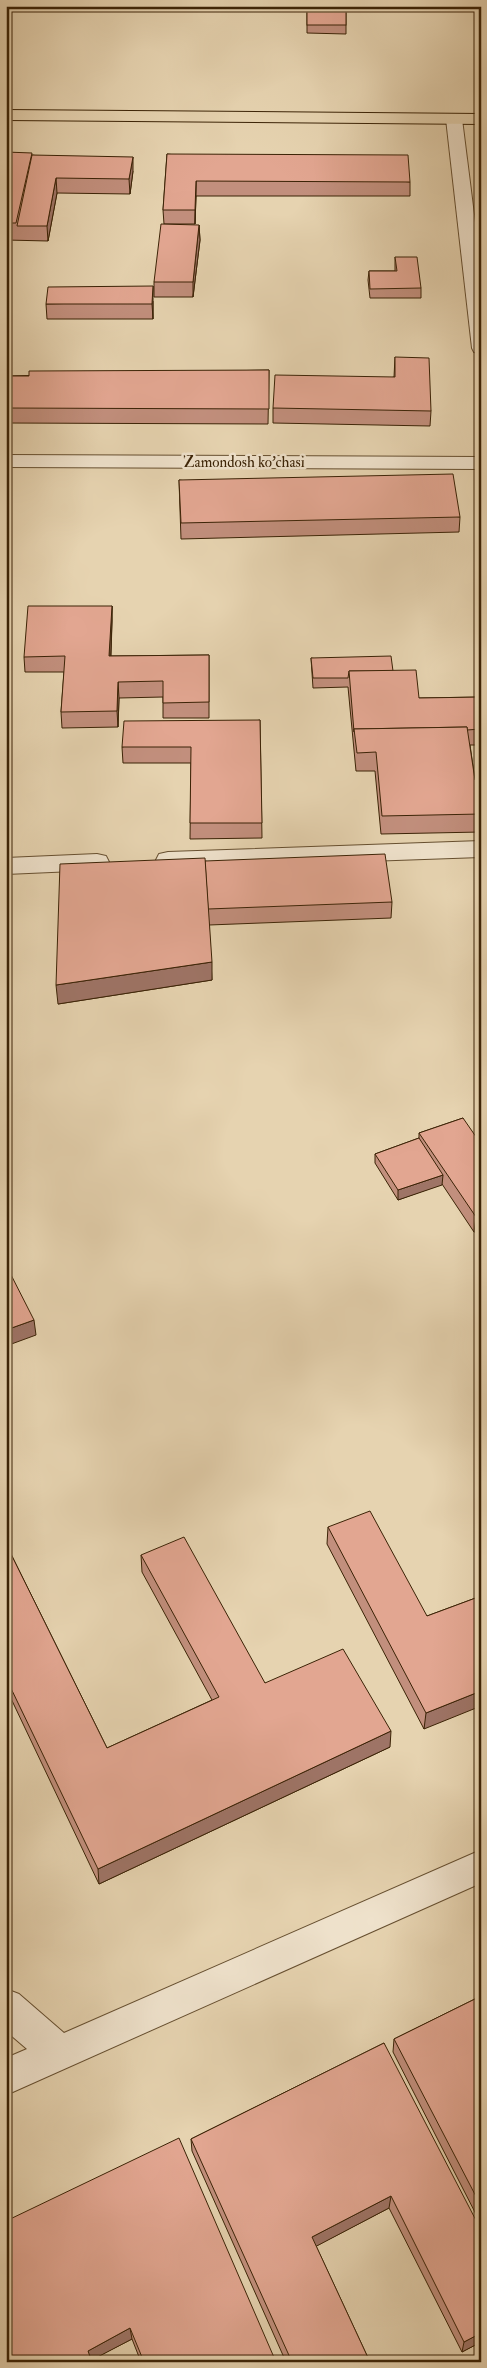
<svg xmlns="http://www.w3.org/2000/svg" width="487" height="2368" viewBox="0 0 487 2368" font-family="'IM FELL Double Pica',serif">
<style>
.lines{fill:none;stroke-linecap:round;stroke-linejoin:round}
.minor-casing{stroke:#664f30;stroke-width:2}
.major-casing{stroke:#3b2306;stroke-width:2}
.minor{fill:#efe2cc;fill-rule:evenodd}
.major{fill:#e6d3b0;fill-rule:evenodd}
.wall{fill:#c28f7d;stroke:#3b2306}
.shaded-wall{fill:#9e7466;stroke:#3b2306}
.building{fill:#e2a691;stroke:#3b2306}
.labels{text-anchor:middle;stroke-width:5;stroke-linejoin:round;paint-order:stroke}
.far-street-label{font-size:15px;fill:#3b2306;stroke:#efe2cc}
</style>
<rect width="100%" height="100%" fill="#e6d3b0"/>
<filter id="stains"><feTurbulence type="fractalNoise" baseFrequency=".004" numOctaves="4"/><feColorMatrix values="0 0 0 0 .2 0 0 0 0 .09 0 0 0 0 .02 0 0 0 .5 -.17"/></filter>
<radialGradient id="worn" r=".72"><stop offset=".6" stop-color="#630" stop-opacity="0"/><stop offset="1" stop-color="#630" stop-opacity=".3"/></radialGradient>
<g class="lines">
<g class="minor-casing">
<g id="minor">
<polygon points="454,114 460,116 462,119 481,270 481,354 474,352 472,348 446,119 448,116"/>
<polygon points="6,455 481,457 481,469 6,467"/>
<polygon points="481,841 481,857 168,868 159,866 156,860 159,854 168,852"/>
<polygon points="97,854 106,856 109,862 106,868 97,870 6,874 6,858"/>
<polygon points="481,1850 481,1883 6,2095 6,2058 27,2049 6,2031 6,1989 19,1994 64,2033"/>
</g>
</g>
<g class="major-casing">
<polygon id="major" points="6,110 481,114 481,124 6,120"/>
</g>
<use href="#minor" class="minor"/>
<use href="#major" class="major"/>
</g>
<g class="wall">
<polygon points="307,11 346,11 346,34 307,33"/>
<polygon points="6,152 32,155 133,171 130,194 57,193 48,241 6,240"/>
<polygon points="167,154 410,182 410,196 196,196 195,224 164,224 163,210"/>
<polygon points="199,225 200,240 193,297 154,297 154,282"/>
<polygon points="395,257 421,288 421,298 370,298 368,280 369,271 395,271"/>
<polygon points="153,301 153,319 47,319 46,304"/>
<polygon points="395,357 431,411 430,426 273,423 273,408 394,377"/>
<polygon points="269,370 268,424 6,423 6,376"/>
<polygon points="179,480 460,517 459,532 181,539"/>
<polygon points="112,606 112,621 111,656 209,655 209,718 163,718 163,697 119,698 118,727 62,728 61,712 64,672 25,672 24,657"/>
<polygon points="311,658 393,671 419,698 481,697 481,745 470,745 475,780 481,780 481,832 381,834 375,771 356,771 348,687 313,688"/>
<polygon points="260,720 262,838 190,839 191,763 123,763 122,747"/>
<polygon points="205,861 392,902 391,918 209,925 212,980 58,1004"/>
<polygon points="463,1118 481,1230 474,1232 442,1184 398,1200 375,1163 375,1154 419,1138 419,1133"/>
<polygon points="479,1474 481,1474 481,1494 477,1489"/>
<polygon points="328,1527 427,1616 481,1596 424,1729 327,1544"/>
<polygon points="6,1544 107,1748 212,1700 142,1572 141,1555 265,1683 390,1747 99,1884 6,1688"/>
<polygon points="480,1569 481,1569 481,1592 478,1586"/>
<polygon points="481,1996 481,2224 393,2052 394,2039"/>
<polygon points="384,2043 481,2342 462,2352 389,2208 316,2246 370,2362 286,2362 192,2151 191,2139"/>
<polygon points="6,2221 276,2362 141,2362 132,2339 91,2360"/>
</g>
<g class="shaded-wall">
<polygon points="133,157 133,171 130,194 129,179"/>
<polygon points="56,178 57,193 48,241 47,226"/>
<polygon points="196,181 196,196 195,224 195,210"/>
<polygon points="199,225 200,240 193,297 193,282"/>
<polygon points="153,286 153,319 152,304"/>
<polygon points="112,606 112,621 110,672 109,656"/>
<polygon points="118,682 119,698 118,727 117,711"/>
<polygon points="212,962 212,980 58,1004 56,985"/>
<polygon points="443,1175 442,1185 398,1200 398,1190"/>
<polygon points="481,1215 481,1230 474,1232 476,1217"/>
<polygon points="34,1320 36,1335 6,1346 6,1330"/>
<polygon points="481,1691 481,1706 424,1729 426,1713"/>
<polygon points="391,1731 390,1747 99,1884 98,1869"/>
<polygon points="391,2196 389,2208 311,2249 312,2237"/>
<polygon points="130,2328 132,2339 90,2361 88,2351"/>
<polygon points="481,2333 481,2342 462,2352 464,2342"/>
</g>
<g class="building">
<rect x="307" y="11" width="39" height="14"/>
<polygon points="6,152 32,153 16,223 6,223"/>
<polygon points="167,154 408,155 410,182 196,181 195,210 163,210"/>
<polygon points="32,155 133,157 129,179 56,178 47,226 17,226"/>
<polygon points="161,224 199,225 193,282 154,282"/>
<polygon points="395,257 417,257 421,288 370,289 369,271 397,271"/>
<polygon points="153,286 152,304 46,304 48,287"/>
<polygon points="395,357 429,358 431,411 273,408 275,375 395,377"/>
<polygon points="269,370 269,409 6,408 6,376 29,376 29,371"/>
<polygon points="453,474 460,517 181,523 179,480"/>
<polygon points="28,606 112,606 109,656 209,655 209,702 163,703 163,681 118,682 117,711 61,712 65,656 24,657"/>
<polygon points="391,656 393,671 349,671 348,678 313,678 311,658"/>
<polygon points="416,670 419,698 481,697 481,729 467,730 467,727 354,729 354,732 349,671"/>
<polygon points="260,720 262,823 190,823 191,747 122,747 124,721"/>
<polygon points="467,727 475,780 481,780 481,814 382,816 376,752 357,753 354,729"/>
<polygon points="385,854 392,902 208,909 205,861"/>
<polygon points="205,858 212,962 56,985 60,864"/>
<polygon points="463,1118 481,1144 481,1215 476,1217 419,1133"/>
<polygon points="419,1138 443,1175 398,1190 375,1154"/>
<polygon points="6,1265 34,1320 6,1330"/>
<polygon points="370,1511 427,1616 481,1596 481,1691 426,1713 328,1527"/>
<polygon points="184,1537 265,1683 343,1649 391,1731 98,1869 6,1678 6,1544 107,1748 219,1697 141,1555"/>
<polygon points="481,1996 481,2206 394,2039"/>
<polygon points="384,2043 481,2230 481,2333 464,2342 391,2196 312,2237 370,2362 292,2362 191,2139"/>
<polygon points="179,2138 276,2362 144,2362 130,2328 88,2351 92,2362 6,2362 6,2221"/>
</g>
<g class="labels">
<g class="far-street-label">
<text x="244" y="467">Zamondosh ko'chasi</text>
</g>
</g>
<rect width="487" height="2368" fill="none" stroke="#e6d3b0" stroke-width="25"/>
<rect x="8" y="8" width="472" height="2353" fill="none" stroke="#3b2306" stroke-width="2.5"/>
<rect x="12" y="12" width="462" height="2343" fill="none" stroke="#3b2306"/>
<rect width="100%" height="100%" filter="url(#stains)"/>
<rect width="100%" height="100%" fill="url(#worn)"/>
</svg>
